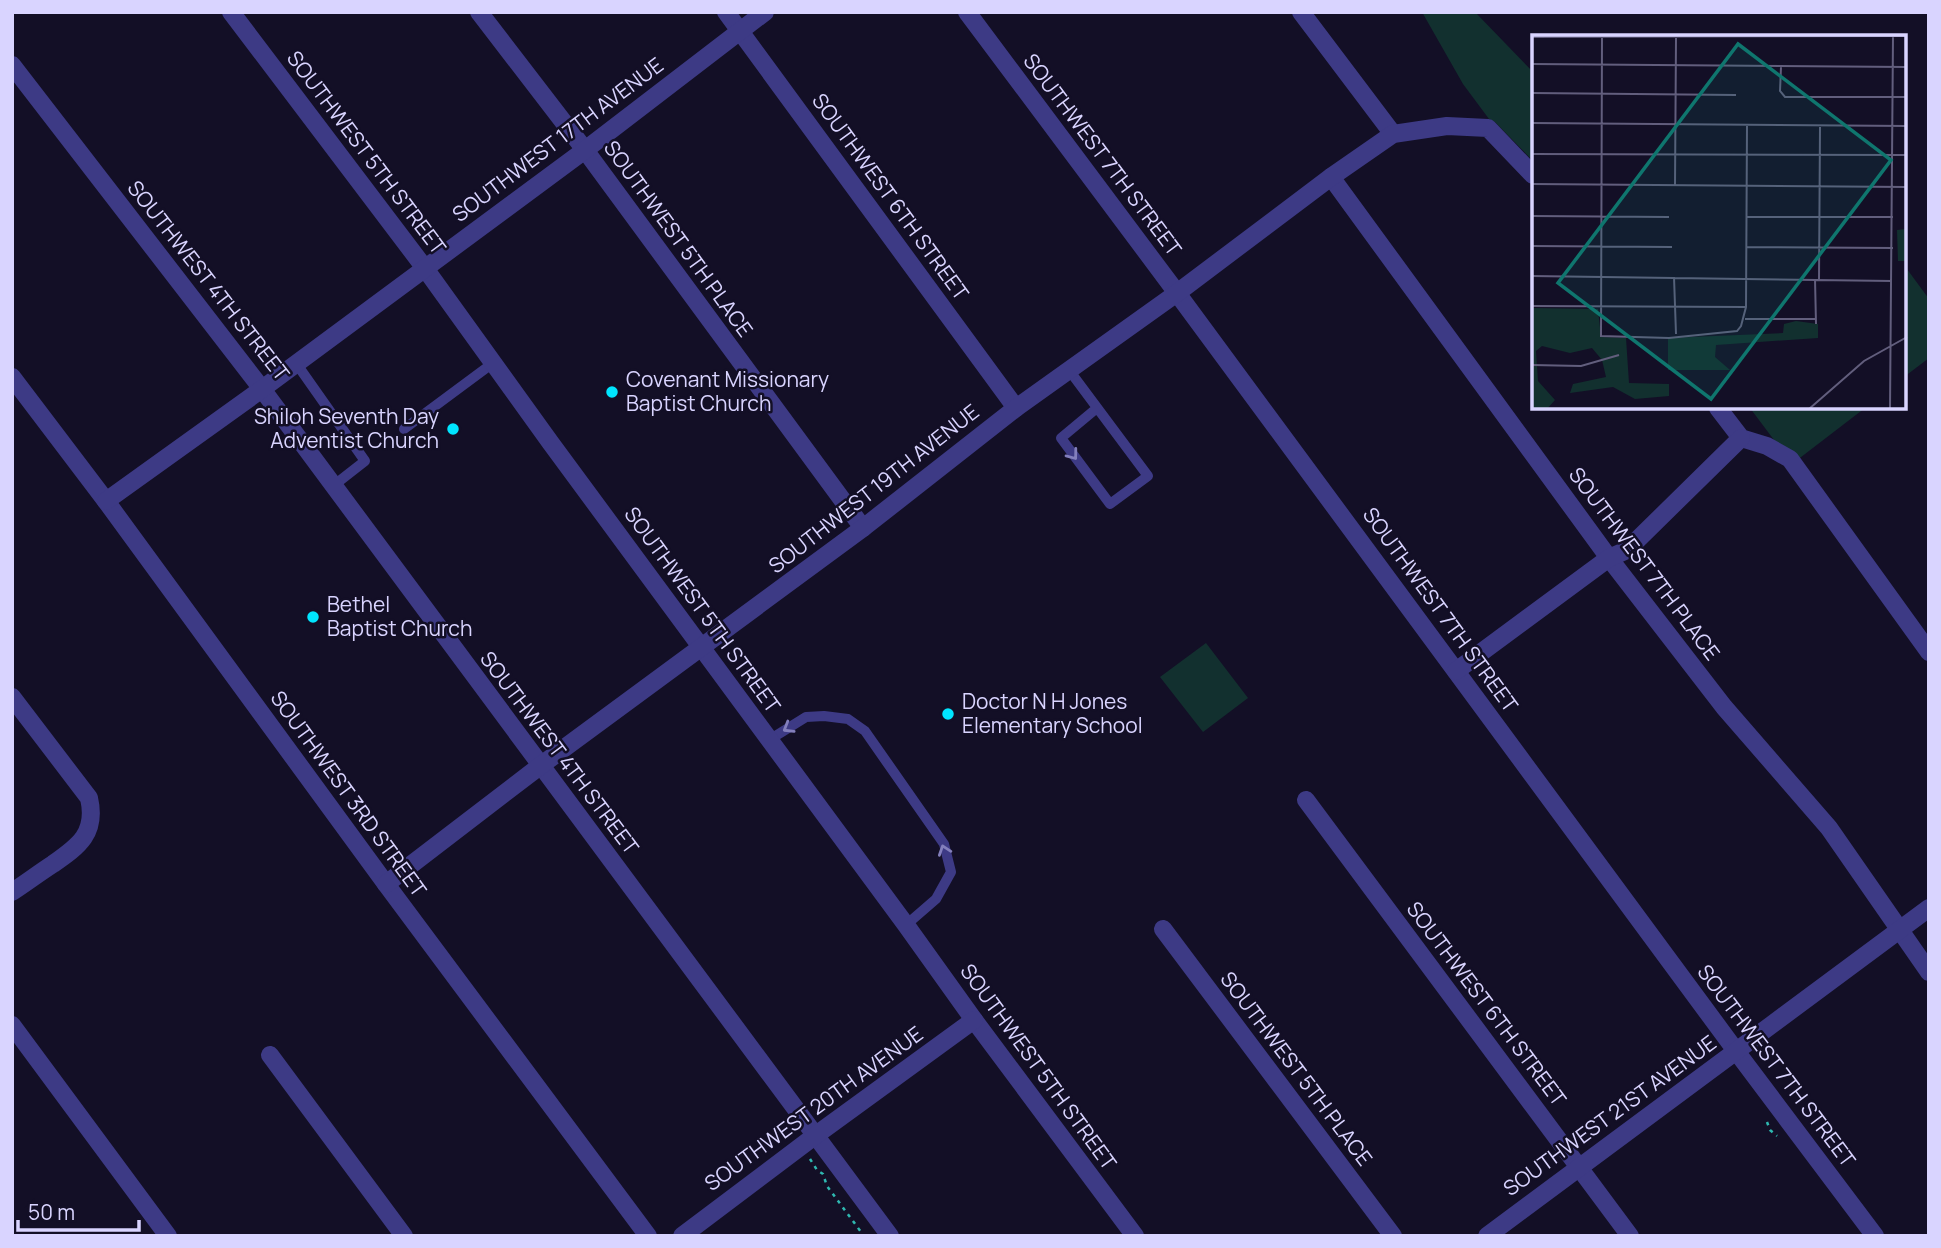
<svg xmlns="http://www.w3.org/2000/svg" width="1941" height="1248" viewBox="0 0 1941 1248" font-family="Manrope,sans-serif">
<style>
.green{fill:#12302f}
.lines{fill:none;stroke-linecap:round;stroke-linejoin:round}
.path{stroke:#2fb8b0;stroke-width:2.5;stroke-dasharray:3.5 5;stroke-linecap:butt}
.lane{stroke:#3d3a85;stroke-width:10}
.street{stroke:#3d3a85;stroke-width:18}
.oneway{stroke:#837fbc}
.poi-dot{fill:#00e5ff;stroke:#130f26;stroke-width:2.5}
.labels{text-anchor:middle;stroke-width:5;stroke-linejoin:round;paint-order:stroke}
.street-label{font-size:21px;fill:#d9d4ff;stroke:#130f26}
.poi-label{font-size:21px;fill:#d9d4ff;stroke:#130f26;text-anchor:start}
.inset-road{fill:none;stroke:#625e7d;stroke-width:2}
.view{fill:#0f766e;fill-opacity:0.15;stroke:#0f766e;stroke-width:3.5}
.inset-edge{fill:none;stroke:#d9d4ff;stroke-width:3.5}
</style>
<rect width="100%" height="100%" fill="#130f26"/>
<g class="green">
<polygon points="1422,12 1475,12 1533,72 1533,161 1495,122 1489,119 1463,84"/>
<polygon points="1904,265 1929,299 1929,358 1904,377"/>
<polygon points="1750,408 1865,408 1792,464"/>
<polygon points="1206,643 1248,698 1203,732 1160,677"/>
</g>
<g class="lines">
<g class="path">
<polyline points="1767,1122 1770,1130 1777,1136"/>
<polyline points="810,1159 817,1170 823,1174 827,1186 864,1236"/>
</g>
<g class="lane">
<polyline points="296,363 365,461 333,486"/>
<polyline points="1069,370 1148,476 1110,504 1061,438 1097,408"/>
<polyline points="404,429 493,363"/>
<polyline points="769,740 806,717 824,716 848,719 865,731 944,844 951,872 936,899 906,925"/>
</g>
<g class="street">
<polyline points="231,12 424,267 550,442 906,925 974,1020 1135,1236"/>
<polyline points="479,12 585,150 863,528"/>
<polyline points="726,12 1016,408"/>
<polyline points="967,12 1177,293 1736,1051 1875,1236"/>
<polyline points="1301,12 1393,134"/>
<polyline points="12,65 262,389 890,1236"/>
<polyline points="1331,177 1609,558 1724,707 1829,828 1929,972"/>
<polyline points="12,377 106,501 386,884 648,1236"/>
<polyline points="1718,408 1741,438 1767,446 1790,459 1929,652"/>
<polyline points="106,501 262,389 585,150 765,12"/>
<polyline points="1456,671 1609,558 1627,550 1741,438"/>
<path d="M 12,697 L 89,798 C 97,833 79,846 53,864 C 39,873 26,883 12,892"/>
<polyline points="1306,800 1630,1236"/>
<polyline points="386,884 540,766 863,528 1016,408 1177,293 1331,177 1393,134 1447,126 1488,128 1533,175"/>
<polyline points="1163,929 1393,1236"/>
<polyline points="12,1025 168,1236"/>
<polyline points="270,1055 404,1236"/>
<polyline points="682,1236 816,1135 974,1020"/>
<polyline points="1487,1236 1929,908"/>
</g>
</g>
<defs><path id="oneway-chevron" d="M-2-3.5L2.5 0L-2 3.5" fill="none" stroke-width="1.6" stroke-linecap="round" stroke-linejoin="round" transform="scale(1.75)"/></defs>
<g class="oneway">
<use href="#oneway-chevron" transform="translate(1073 455) rotate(53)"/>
<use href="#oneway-chevron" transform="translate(788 728) rotate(149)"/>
<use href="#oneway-chevron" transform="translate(944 850) rotate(-109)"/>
</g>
<g class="poi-dot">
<circle cx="612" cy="392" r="7"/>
<circle cx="453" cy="429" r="7"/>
<circle cx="313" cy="617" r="7"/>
<circle cx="948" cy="714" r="7"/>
</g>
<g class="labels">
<g class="street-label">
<text transform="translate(558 140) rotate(-37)" y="7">SOUTHWEST 17TH AVENUE</text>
<text transform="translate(366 153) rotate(53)" y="7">SOUTHWEST 5TH STREET</text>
<text transform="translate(1102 155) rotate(53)" y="7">SOUTHWEST 7TH STREET</text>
<text transform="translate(890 197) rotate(54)" y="7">SOUTHWEST 6TH STREET</text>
<text transform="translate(678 239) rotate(54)" y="7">SOUTHWEST 5TH PLACE</text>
<text transform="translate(208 281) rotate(52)" y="7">SOUTHWEST 4TH STREET</text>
<text transform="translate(874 489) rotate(-38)" y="7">SOUTHWEST 19TH AVENUE</text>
<text transform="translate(1644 564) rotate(53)" y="7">SOUTHWEST 7TH PLACE</text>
<text transform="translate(702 610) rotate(54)" y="7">SOUTHWEST 5TH STREET</text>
<text transform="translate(1440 610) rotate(54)" y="7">SOUTHWEST 7TH STREET</text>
<text transform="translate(559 753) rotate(53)" y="7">SOUTHWEST 4TH STREET</text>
<text transform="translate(348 794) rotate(54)" y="7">SOUTHWEST 3RD STREET</text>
<text transform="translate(1486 1004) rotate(53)" y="7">SOUTHWEST 6TH STREET</text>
<text transform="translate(1776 1066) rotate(53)" y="7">SOUTHWEST 7TH STREET</text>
<text transform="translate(1038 1067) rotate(54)" y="7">SOUTHWEST 5TH STREET</text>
<text transform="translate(1296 1069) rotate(53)" y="7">SOUTHWEST 5TH PLACE</text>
<text transform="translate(814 1109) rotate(-36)" y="7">SOUTHWEST 20TH AVENUE</text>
<text transform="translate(1610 1116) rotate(-36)" y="7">SOUTHWEST 21ST AVENUE</text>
</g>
<g class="poi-label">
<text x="626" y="387">Covenant Missionary<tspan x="626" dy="24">Baptist Church</tspan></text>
<text x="439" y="424" text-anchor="end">Shiloh Seventh Day<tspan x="439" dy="24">Adventist Church</tspan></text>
<text x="327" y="612">Bethel<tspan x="327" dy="24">Baptist Church</tspan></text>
<text x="962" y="709">Doctor N H Jones<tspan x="962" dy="24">Elementary School</tspan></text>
</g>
</g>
<g transform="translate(1532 35)">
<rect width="374" height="374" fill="#130f26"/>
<path d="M 374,194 L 374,226 L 366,226 L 365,195 ZM 0,273 L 66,274 L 69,302 L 94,303 L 97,348 L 137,349 L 137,361 L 103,364 L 81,352 L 38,358 L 41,349 L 74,342 L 70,325 L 60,313 L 38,318 L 10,311 L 4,316 L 6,346 L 23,365 L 15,374 L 0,374 ZM 264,286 L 286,289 L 286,303 L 184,310 L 183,322 L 198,335 L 136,335 L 136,303 L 251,298 L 252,289 Z" fill="#12302f"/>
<path class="inset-road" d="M 0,2 L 373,1M 70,2 L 69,301 L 137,303 L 205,296 L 209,291 L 214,272 L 215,91M 0,29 L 375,32M 249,32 L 248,56 L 253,62 L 375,62M 0,58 L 204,60M 0,88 L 375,91M 0,119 L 375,120M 0,149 L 375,152M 143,150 L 144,3M 0,181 L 137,182M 214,182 L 361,182M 0,211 L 140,212M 215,212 L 361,213M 0,241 L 360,246M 142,242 L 144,299M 283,244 L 284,289M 287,245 L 288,92M 0,271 L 214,272M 213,284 L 284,284M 0,330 L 49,331 L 87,320M 277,374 L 332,326 L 375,302M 358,374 L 361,1"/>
<path class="view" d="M 206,9 L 359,125 L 179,364 L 26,248 Z"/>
<rect width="374" height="374" class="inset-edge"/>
</g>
<rect width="1941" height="1248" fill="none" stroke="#d9d4ff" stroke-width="28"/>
<path d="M18 1220v10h121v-10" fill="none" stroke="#d9d4ff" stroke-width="3.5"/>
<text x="28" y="1220" font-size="21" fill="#d9d4ff" stroke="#130f26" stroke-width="5" paint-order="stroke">50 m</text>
</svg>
